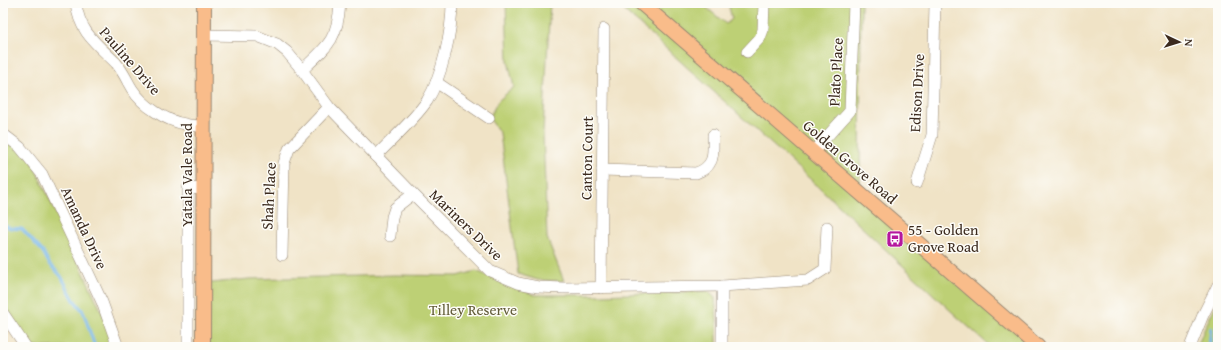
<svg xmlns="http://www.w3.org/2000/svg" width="1221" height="350" viewBox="0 0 1221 350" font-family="'Gentium Book Plus',serif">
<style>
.green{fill:#bdd074;stroke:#7c7d49}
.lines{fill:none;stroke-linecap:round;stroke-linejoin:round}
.stream{stroke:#78b8ec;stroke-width:3}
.minor-casing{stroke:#968672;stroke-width:12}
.major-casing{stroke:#968672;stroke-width:16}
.minor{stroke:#fff;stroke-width:11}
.major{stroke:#f9bc8a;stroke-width:14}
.labels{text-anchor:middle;stroke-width:3;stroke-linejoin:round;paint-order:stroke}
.street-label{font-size:15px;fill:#3b2a1e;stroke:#fdfcf7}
.poi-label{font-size:15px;fill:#3b2a1e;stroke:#fdfcf7;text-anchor:start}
.park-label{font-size:15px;fill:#625c38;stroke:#fdfcf7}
</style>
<rect width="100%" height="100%" fill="#fdfcf7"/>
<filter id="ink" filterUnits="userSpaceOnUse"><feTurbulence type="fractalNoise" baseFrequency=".025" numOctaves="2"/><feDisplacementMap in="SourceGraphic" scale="8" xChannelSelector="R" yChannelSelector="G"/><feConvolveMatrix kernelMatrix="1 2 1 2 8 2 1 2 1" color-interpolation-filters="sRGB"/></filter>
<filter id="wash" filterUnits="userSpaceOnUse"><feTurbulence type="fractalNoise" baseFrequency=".012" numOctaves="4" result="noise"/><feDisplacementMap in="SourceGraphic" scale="16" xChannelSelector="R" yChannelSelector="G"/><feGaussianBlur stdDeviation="0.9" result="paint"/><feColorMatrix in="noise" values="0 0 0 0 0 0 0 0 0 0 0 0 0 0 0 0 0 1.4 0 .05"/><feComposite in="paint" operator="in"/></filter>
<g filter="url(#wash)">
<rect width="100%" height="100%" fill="#f0e3c6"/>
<g class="green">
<polygon points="506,3 550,3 543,133 547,238 564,281 538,280 518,274 500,133 489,118 498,101 514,87 508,61"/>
<polygon points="616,3 701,3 726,24 732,19 728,3 861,3 860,192 1036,347 991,347 952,312 820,188"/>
<polygon points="3,134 31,159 118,347 28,347 3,314"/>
<polygon points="476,271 535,295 601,295 708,291 715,298 717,320 717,347 203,347 203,284 249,279 395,275 458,276"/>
<polygon points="1218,300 1218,347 1197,347 1204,330"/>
</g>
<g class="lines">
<g class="stream">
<polyline points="1215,3 1218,21"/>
<polyline points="3,224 10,228 22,229 43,252 49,263 61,276 74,300 83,311 95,347"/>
<polyline points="1209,347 1211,328"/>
</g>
</g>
</g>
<g filter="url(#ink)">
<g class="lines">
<g class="minor-casing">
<g id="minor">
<path d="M 76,3 C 79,32 97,44 116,63 C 123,71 127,81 132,89 C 143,106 166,121 185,124 C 191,126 198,126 204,126"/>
<polyline points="204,35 257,36 277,44 287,52 302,70 329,107 413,194 490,271 518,283 538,287 563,288 722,286 808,280 825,269 827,227"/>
<polyline points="747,52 760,38 763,30 764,3"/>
<path d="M 302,70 C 328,46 338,39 340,3"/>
<polyline points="436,82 489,118"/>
<polyline points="3,134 20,147 42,174 102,302 118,347"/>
<polyline points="813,152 850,111 854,3"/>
<path d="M 376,156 C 392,139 414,120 427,101 C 442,77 452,32 452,3"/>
<path d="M 602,170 L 696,173 C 716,166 713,153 713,135"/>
<polyline points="917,183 932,135 935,3"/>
<polyline points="390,236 392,217 395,208 413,194"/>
<polyline points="282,255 284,163 289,149 329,107"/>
<polyline points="601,288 604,29"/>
<polyline points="3,313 26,347"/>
<polyline points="188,347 188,188 204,189"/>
<polyline points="722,347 722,286"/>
<polyline points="1190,347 1203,315 1218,285"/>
</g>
</g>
<g class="major-casing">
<g id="major">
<polyline points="641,3 1038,347"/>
<polyline points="203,347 204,3"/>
</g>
</g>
<use href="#minor" class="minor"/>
<use href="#major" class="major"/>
</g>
</g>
<defs>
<g id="bus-square" transform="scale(0.9)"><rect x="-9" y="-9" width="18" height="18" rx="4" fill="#b5179e" stroke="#fdfcf7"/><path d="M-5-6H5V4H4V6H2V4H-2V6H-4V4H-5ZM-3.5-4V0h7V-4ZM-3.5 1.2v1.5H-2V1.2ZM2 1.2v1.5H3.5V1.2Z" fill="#fff"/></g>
</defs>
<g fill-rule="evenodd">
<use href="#bus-square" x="895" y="239"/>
</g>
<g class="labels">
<g class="street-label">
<text transform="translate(130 61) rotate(49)" y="5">Pauline Drive</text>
<text transform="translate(836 72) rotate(-87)" y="5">Plato Place</text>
<text transform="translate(917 93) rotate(-87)" y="5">Edison Drive</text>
<text transform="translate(587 158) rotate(-89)" y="5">Canton Court</text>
<text transform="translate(850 162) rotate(41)" y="5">Golden Grove Road</text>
<text transform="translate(187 175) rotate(-90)" y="5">Yatala Vale Road</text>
<text transform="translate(269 196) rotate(-87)" y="5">Shah Place</text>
<text transform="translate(466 225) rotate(44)" y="5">Mariners Drive</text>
<text transform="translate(84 228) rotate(65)" y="5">Amanda Drive</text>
</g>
<g class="poi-label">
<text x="908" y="235">55 - Golden<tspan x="908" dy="17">Grove Road</tspan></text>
</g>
<g class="park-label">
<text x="473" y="315">Tilley Reserve</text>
</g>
</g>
<rect width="1221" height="350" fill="none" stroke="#fdfcf7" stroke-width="16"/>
<g transform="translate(1179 42) rotate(94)" stroke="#fdfcf7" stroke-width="3" paint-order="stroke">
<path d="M0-3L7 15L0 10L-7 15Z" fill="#3b2a1e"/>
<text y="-6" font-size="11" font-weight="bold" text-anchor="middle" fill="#3b2a1e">N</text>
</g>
</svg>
